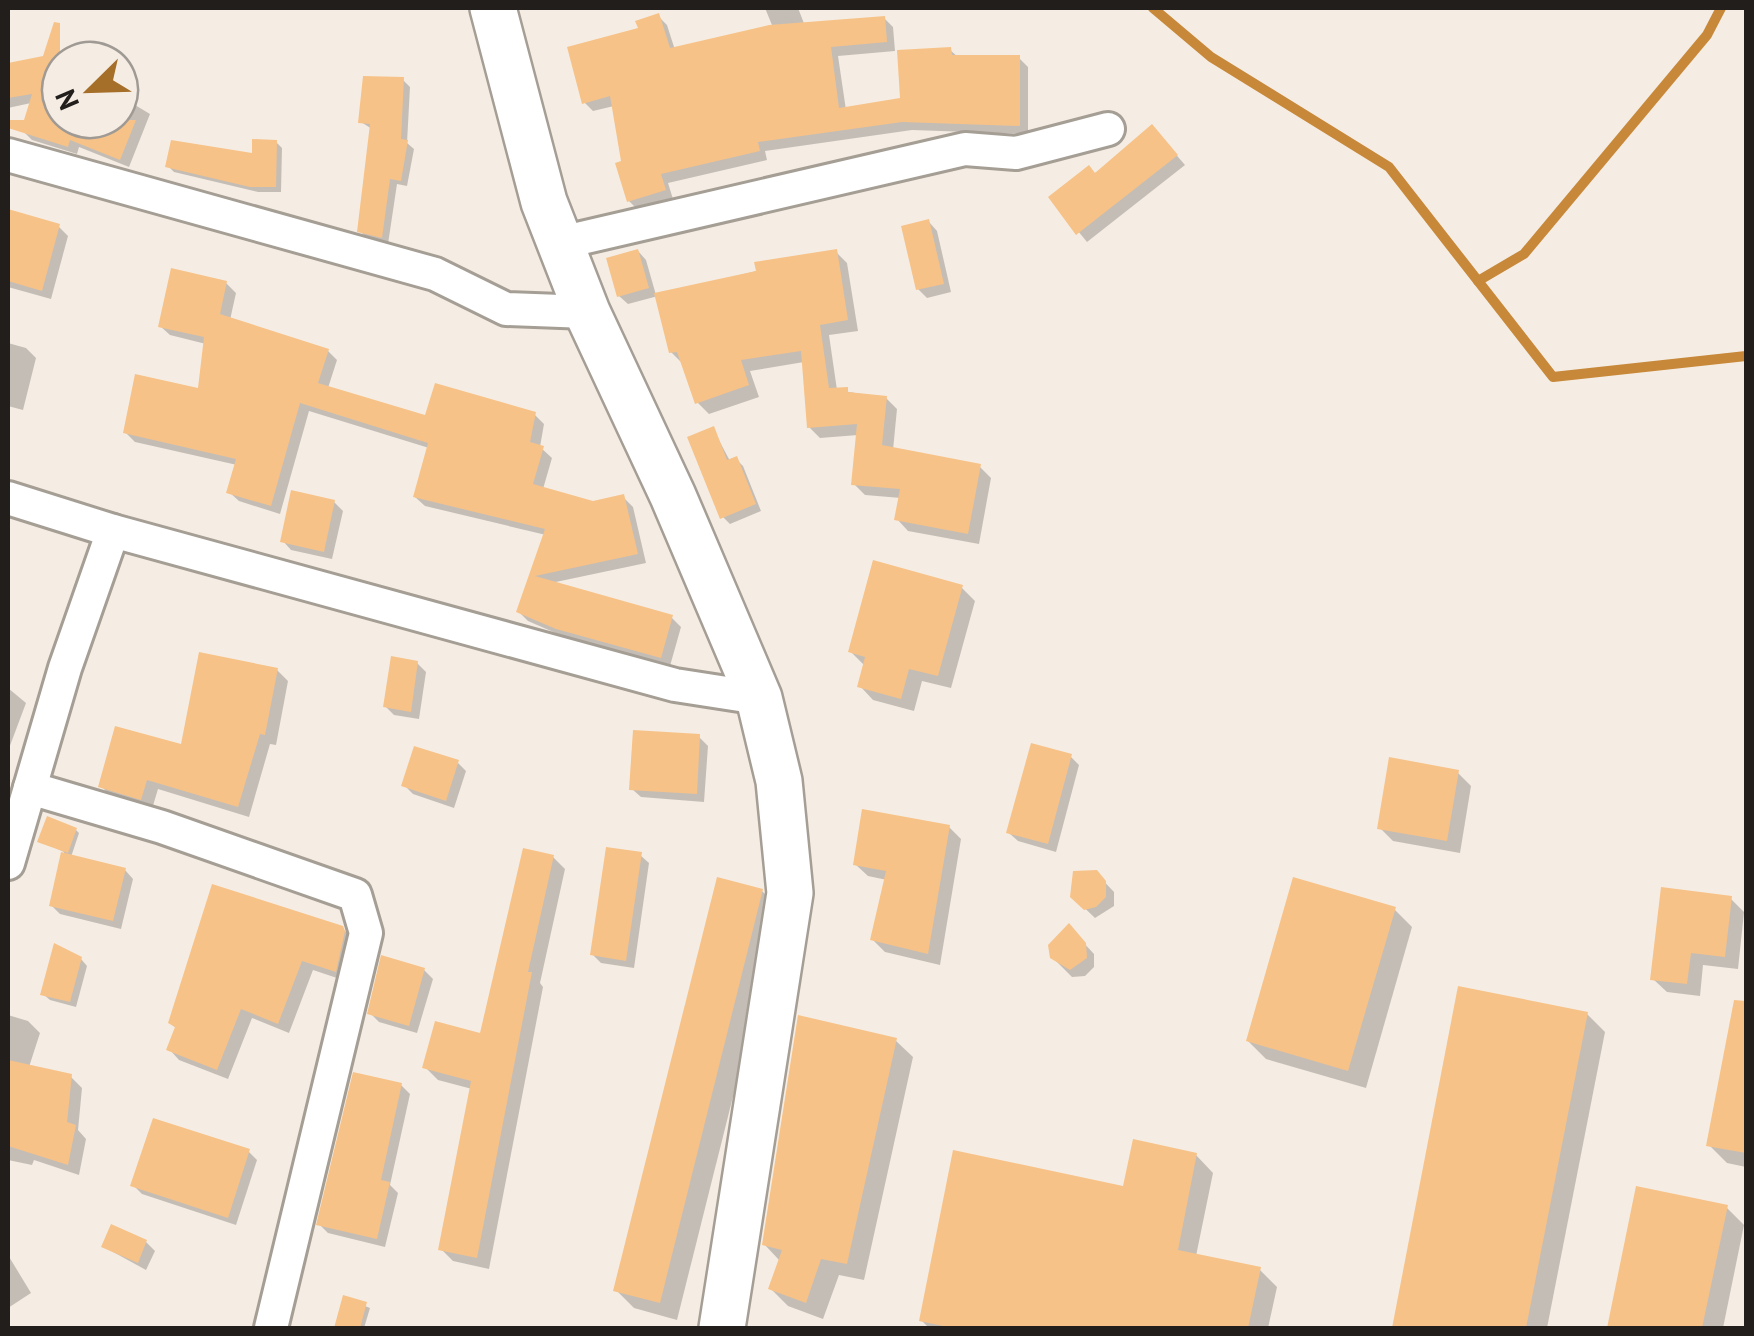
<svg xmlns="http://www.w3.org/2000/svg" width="1754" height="1336" viewBox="0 0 1754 1336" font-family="'PT Sans',sans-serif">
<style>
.shadow{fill:#0003}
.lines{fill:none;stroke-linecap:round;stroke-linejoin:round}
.stream{stroke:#c78839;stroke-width:10}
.building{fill:#f7c287}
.street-casing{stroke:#a59e95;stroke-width:38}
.secondary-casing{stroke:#a59e95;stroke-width:50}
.street{stroke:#fff;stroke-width:32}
.secondary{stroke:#fff;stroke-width:45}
</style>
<rect width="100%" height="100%" fill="#f5ede4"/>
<g class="shadow">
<polygon points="765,8 798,8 805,26 884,18 893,27 895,51 838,56 846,110 903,100 950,50 958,57 1019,58 1028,67 1028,134 912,130 765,151 767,160 668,183 673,199 638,210 629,201 614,106 593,111 584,102 641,30 658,16 667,25 675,50 774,30"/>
<polygon points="44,58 60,63 60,120 120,120 120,96 150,114 129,167 79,147 77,154 32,140 23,131 31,103 8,108 8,65"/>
<polygon points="403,80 410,87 407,143 414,149 407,186 397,184 388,244 367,238 360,231 372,129 361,122"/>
<polygon points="1160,136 1185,165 1087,242 1051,198"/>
<polygon points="276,142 282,148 281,192 258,192 174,172 168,166 254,156"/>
<polygon points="8,212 58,226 68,236 51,299 8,287"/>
<polygon points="929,222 937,231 951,292 927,298 918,289"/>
<polygon points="638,251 646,260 656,295 836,252 847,263 858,331 829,335 837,390 886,398 897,409 893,450 979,466 991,478 979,544 908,531 897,519 901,498 865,495 854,484 858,435 820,438 809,427 804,362 750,371 759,397 709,414 697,402 682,363 671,352 658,296 628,304 619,296"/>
<polygon points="226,283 236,293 230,320 328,351 337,360 328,388 427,418 535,415 544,424 540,447 552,458 543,489 593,504 623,497 633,507 646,563 551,583 671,617 681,627 670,666 567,638 528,621 518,611 546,535 425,506 415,497 429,448 309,411 280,514 239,501 229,492 237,465 135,442 125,432 200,391 206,344 170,335 160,326"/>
<polygon points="8,343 26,348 36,358 23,410 8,406"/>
<polygon points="713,429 730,461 736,459 743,466 761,511 730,524 723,517"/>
<polygon points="334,502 343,511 332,559 291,550 283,541"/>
<polygon points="961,587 975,601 951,688 922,681 914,711 873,700 860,686 865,666 851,652"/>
<polygon points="417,663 426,672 419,719 394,715 385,706"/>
<polygon points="277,670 288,681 276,745 270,744 249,817 158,789 152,809 112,797 101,786 182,747"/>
<polygon points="8,688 26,703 8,751"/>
<polygon points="699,737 708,746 704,802 641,797 632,789"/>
<polygon points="1070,756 1079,765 1056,852 1018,841 1009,833"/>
<polygon points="458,763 466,771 454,808 413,794 404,785"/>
<polygon points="1458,773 1471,786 1460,853 1393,841 1380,828"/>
<polygon points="949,827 961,839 940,965 885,952 872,939 887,880 868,876 855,864"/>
<polygon points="76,830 79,833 71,857 125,870 133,879 121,929 60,914 51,905 64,852 40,841"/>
<polygon points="640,855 649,863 634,968 601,963 592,954"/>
<polygon points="553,857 565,869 540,983 543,987 489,1269 453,1261 441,1249 472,1089 438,1080 425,1067 482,1036"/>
<polygon points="1096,873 1114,892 1114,906 1095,918 1072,896"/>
<polygon points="762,891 780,909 677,1320 634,1308 616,1290"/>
<polygon points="1730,898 1744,912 1738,969 1703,965 1700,996 1667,992 1653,979"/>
<polygon points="1394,909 1412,927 1366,1088 1266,1059 1248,1041"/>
<polygon points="1069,927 1094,954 1094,967 1085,976 1072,977 1052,957"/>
<polygon points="342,928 353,939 346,981 313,970 289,1033 252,1018 228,1079 179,1060 169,1049 177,1029 170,1023"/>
<polygon points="81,959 87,966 76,1007 50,1000 43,994"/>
<polygon points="424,970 433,979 417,1033 379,1022 370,1013"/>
<polygon points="1460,989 1587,1014 1605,1032 1547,1328 1394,1328"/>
<polygon points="8,1015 28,1021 40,1033 29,1067 70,1076 82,1088 78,1130 86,1139 79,1175 34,1160 32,1165 8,1160"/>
<polygon points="895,1040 913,1057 864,1280 839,1275 823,1319 788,1306 771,1289 780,1261 764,1244"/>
<polygon points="1728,1045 1746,1049 1746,1167 1727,1163 1709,1145"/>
<polygon points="401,1085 410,1094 390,1185 398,1193 385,1247 328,1233 319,1224"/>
<polygon points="248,1151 257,1160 236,1225 142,1194 133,1185"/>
<polygon points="1196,1155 1213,1173 1196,1256 1260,1270 1277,1287 1268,1328 929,1328 921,1320 1125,1189"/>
<polygon points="1638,1189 1726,1207 1744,1225 1723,1328 1609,1328"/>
<polygon points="146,1242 155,1251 146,1270 104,1247"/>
<polygon points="8,1255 31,1293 8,1308"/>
<polygon points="345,1298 370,1308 364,1328 336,1328"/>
</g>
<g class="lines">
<g class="stream">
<polyline points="1153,8 1211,57 1389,167 1553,377 1746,356"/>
<polyline points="1478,281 1524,254 1707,35 1721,8"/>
</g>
</g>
<g class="building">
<polygon points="659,13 670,48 769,25 885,16 887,42 831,47 839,108 900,98 897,50 951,47 952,55 1020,55 1020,126 902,122 758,142 760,151 661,174 666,190 627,202 615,163 621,161 610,96 582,104 567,47 638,28 635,21"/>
<polygon points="54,22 60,23 60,120 136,120 120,160 70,140 68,147 8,128 8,120 24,120 32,94 8,98 8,63 43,56"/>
<polygon points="363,76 404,77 401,139 408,140 401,181 390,179 382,238 357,232 370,124 358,123"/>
<polygon points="1152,124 1178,155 1076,235 1048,197 1089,165 1095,173"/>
<polygon points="252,139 277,140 276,187 250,187 165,167 171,140 252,153"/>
<polygon points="8,209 60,224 42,291 8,281"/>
<polygon points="929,219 944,284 916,290 901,226"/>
<polygon points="638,249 649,288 617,297 606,258"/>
<polygon points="837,249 848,320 820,325 829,388 848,387 848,392 887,396 882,445 981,464 968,534 894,520 900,489 851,485 857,424 807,428 801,351 741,360 749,385 695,404 677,352 669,353 654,293 756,271 754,262"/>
<polygon points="171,268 227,281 220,314 329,349 318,383 425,415 435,383 536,412 530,442 544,446 533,484 593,501 624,494 638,554 535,576 673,615 661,658 556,629 516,612 545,529 413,497 428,443 300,403 271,506 226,493 236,459 123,433 135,374 198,388 204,337 158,327"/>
<polygon points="714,426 727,460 737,456 756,504 720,519 687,437"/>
<polygon points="291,490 335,500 324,552 280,542"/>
<polygon points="873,560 963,585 938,676 909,669 901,699 857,687 865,657 848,652"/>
<polygon points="199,652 278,668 265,735 260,734 238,807 147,780 141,800 98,787 115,726 181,744"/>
<polygon points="391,656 418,661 411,712 383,707"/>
<polygon points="633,730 700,734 697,794 629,790"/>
<polygon points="1031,743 1072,754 1048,844 1006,833"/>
<polygon points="414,746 459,760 446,801 401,786"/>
<polygon points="1389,757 1459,770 1447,841 1377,829"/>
<polygon points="862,809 950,825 928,954 870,940 886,871 853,865"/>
<polygon points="47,816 77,828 68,853 37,842"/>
<polygon points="606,847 642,852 626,961 590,955"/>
<polygon points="523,848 554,855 528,972 532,972 477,1258 438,1250 471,1081 422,1068 435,1021 480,1033"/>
<polygon points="61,852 126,868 113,921 49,906"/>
<polygon points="1097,870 1106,881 1106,897 1096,907 1084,910 1070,897 1073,871"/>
<polygon points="717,877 763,889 660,1303 613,1291"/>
<polygon points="1293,877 1396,907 1348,1071 1246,1041"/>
<polygon points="212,884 343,926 345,931 336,972 302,961 278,1024 241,1009 217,1070 166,1050 175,1027 168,1023"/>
<polygon points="1661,887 1732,896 1725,957 1691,953 1687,984 1650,980"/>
<polygon points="1069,923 1086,943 1087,958 1070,970 1050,958 1048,945"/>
<polygon points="54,943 82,957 70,1002 40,995"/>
<polygon points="381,955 425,968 409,1026 367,1014"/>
<polygon points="1458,986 1588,1012 1526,1328 1392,1328"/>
<polygon points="1734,1000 1746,1001 1746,1153 1706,1146"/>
<polygon points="798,1015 897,1038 847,1264 821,1259 806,1303 768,1289 782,1250 762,1245"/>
<polygon points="8,1060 72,1074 67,1122 76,1125 68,1165 8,1146"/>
<polygon points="353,1072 402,1083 381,1180 390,1182 377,1239 316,1225"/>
<polygon points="153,1118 250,1149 228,1218 130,1186"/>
<polygon points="1133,1139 1197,1153 1178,1250 1261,1267 1248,1328 953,1328 919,1321 953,1150 1123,1186"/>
<polygon points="1636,1186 1728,1205 1702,1328 1607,1328"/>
<polygon points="111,1224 147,1240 138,1263 101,1247"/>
<polygon points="343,1295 367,1302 360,1328 334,1328"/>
</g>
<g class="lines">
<g class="street-casing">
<g id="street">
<polyline points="8,155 435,274 506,309 587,312"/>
<polyline points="560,243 965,149 1016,153 1108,129"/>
<polyline points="8,498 113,531 675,685 759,698"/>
<polyline points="30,788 162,827 355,895 366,933 271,1328"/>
<polyline points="8,863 65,668 113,531"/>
</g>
</g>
<g class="secondary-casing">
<polyline id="secondary" points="493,8 544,202 587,312 673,496 759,698 779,781 790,893 722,1328"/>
</g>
<use href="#street" class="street"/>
<use href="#secondary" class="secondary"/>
</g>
<rect width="1754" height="1336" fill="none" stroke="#211e1b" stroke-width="20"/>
<g transform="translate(90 90) rotate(247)"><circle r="48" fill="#f5ede4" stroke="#a09a94" stroke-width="2.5"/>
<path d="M0-8L18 38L0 25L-18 38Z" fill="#a56e29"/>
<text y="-15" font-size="28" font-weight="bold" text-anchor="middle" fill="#211e1b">N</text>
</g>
</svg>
